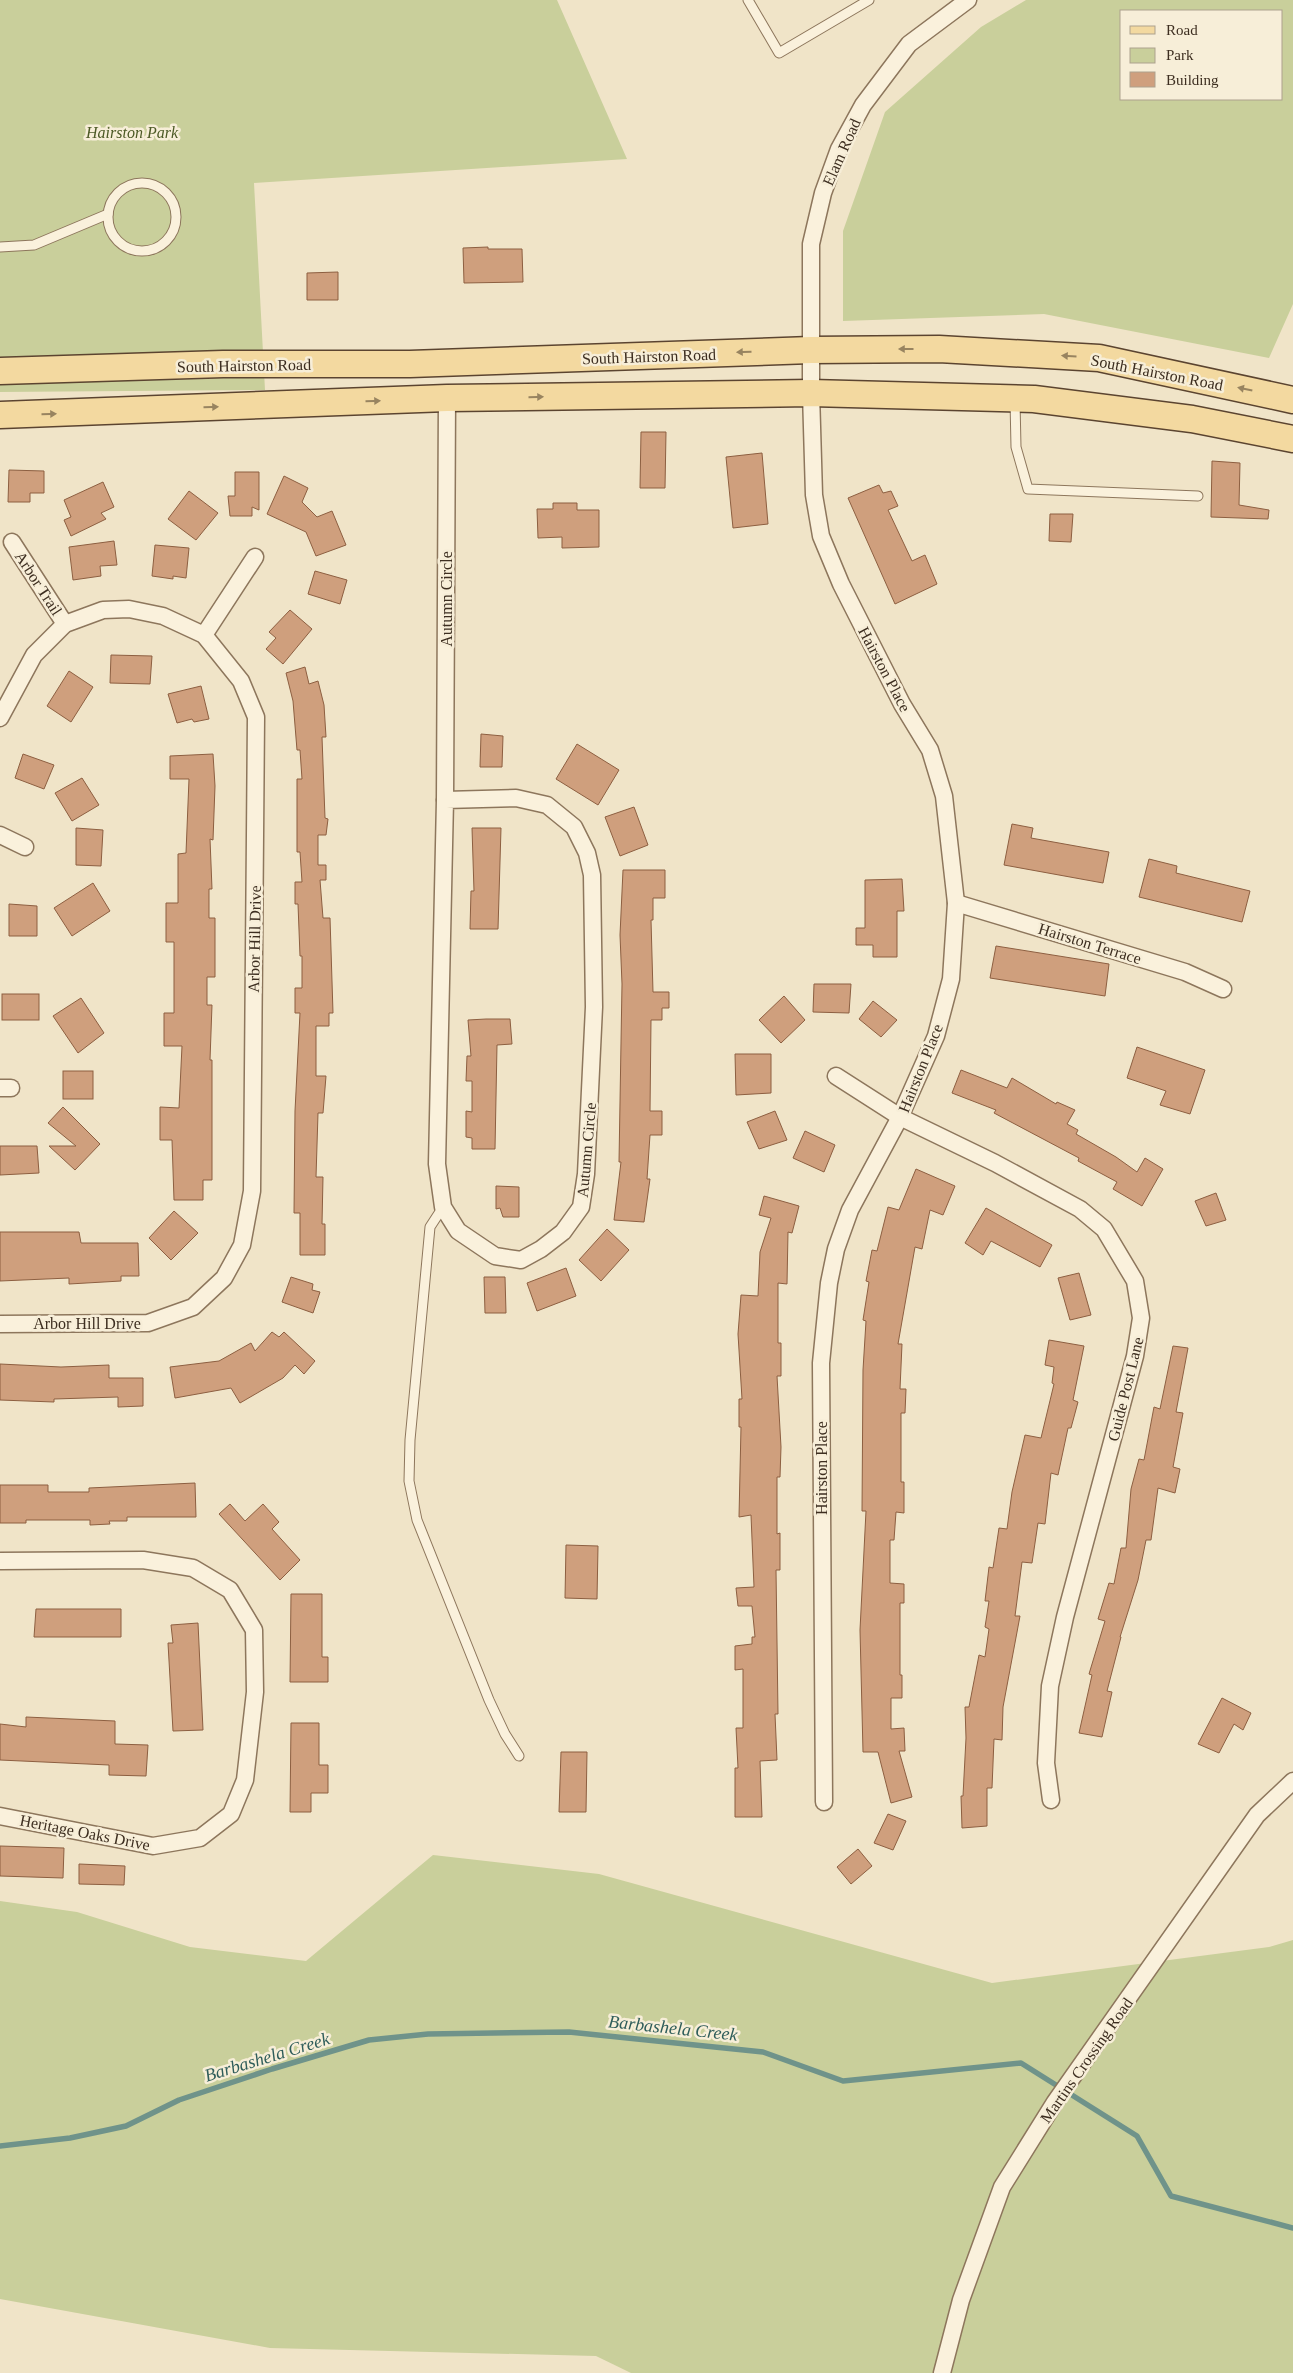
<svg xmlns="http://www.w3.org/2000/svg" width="1293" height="2373" viewBox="0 0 1293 2373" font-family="Georgia,serif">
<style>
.green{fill:#c9cf9b;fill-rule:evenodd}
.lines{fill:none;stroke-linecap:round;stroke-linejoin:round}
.stream{stroke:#6f938a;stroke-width:5.5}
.building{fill:#cf9f7d;stroke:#8d5f41}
.service-casing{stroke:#8d765c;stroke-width:11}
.minor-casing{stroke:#8d765c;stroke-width:19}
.primary-casing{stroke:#5b4430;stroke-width:29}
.service{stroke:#faf1dc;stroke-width:9}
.minor{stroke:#faf1dc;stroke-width:16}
.primary{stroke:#f3d9a0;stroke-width:26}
.oneway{fill:#988460}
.labels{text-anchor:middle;stroke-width:5;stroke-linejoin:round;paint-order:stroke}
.park-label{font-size:16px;font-style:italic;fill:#4d5a26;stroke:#f7eed8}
.street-label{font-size:16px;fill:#3d2e20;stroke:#f7eed8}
.water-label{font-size:18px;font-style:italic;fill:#2f5d5a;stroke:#f7eed8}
</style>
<rect width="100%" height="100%" fill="#f0e4c8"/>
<g class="green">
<polygon points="0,0 557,0 627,159 254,183 265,390 0,392"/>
<path d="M 1026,0 L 1293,0 L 1293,304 L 1269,358 L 1044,314 L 843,321 L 843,231 L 885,112 L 981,27 ZM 1122,11 L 1282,11 L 1282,99 L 1122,99 Z"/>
<polygon points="433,1855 599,1874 992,1983 1269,1947 1293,1940 1293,2373 631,2373 596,2356 270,2348 0,2299 0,1901 77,1912 190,1947 306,1961"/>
</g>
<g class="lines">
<polyline class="stream" points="0,2146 70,2138 126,2126 179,2100 272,2069 369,2040 428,2034 569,2032 763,2052 843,2081 1021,2063 1137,2136 1171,2196 1293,2228"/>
</g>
<g class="building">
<polygon points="488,247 488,249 522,249 523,282 464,283 463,248"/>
<polygon points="338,272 338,300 307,300 307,273"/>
<polygon points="641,432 666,432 665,488 640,488"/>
<polygon points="762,453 768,524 733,528 726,457"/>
<polygon points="1212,461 1240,463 1239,505 1269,510 1268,519 1211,517"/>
<polygon points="9,470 44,471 44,493 30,493 30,502 8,502"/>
<polygon points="235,472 259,472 259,510 252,507 252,516 230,516 228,496 235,496"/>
<polygon points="284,476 308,488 302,502 317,517 332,511 346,545 316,556 306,532 267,514"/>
<polygon points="103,482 114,507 101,513 106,519 71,536 64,520 71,517 64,500"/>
<polygon points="879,485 883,493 891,491 898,506 888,510 912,561 925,555 937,584 895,604 848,498"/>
<polygon points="189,491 218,513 196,540 168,519"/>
<polygon points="553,503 577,503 577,510 599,510 599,547 562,548 562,537 538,538 537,509 553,509"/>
<polygon points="1050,514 1073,514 1071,542 1049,541"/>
<polygon points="114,541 117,565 100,566 101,576 73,580 69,547"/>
<polygon points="155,545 189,548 186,578 173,576 173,579 152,576"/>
<polygon points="315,571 347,580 340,604 308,594"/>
<polygon points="290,610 312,629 283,664 266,649 276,638 269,632"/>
<polygon points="111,655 152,656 150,684 110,683"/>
<polygon points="305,667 309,684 318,681 324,705 326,737 322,737 325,818 328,819 326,835 318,835 318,865 326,865 326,880 320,880 323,918 330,918 333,1013 329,1013 329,1026 316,1026 316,1076 326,1076 323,1113 318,1113 316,1177 323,1177 322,1224 325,1224 325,1255 300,1255 300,1213 294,1213 295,1111 300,1013 295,1013 295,988 302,988 302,956 300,956 298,904 295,904 295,882 302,882 300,852 297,852 297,779 302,779 300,750 297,750 293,701 286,673"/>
<polygon points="69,671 93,687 71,722 47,706"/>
<polygon points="201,686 209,719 194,722 192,719 177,723 168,694"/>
<polygon points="481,734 503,736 502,767 480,767"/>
<polygon points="577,744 619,770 598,805 556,779"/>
<polygon points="23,754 54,765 44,789 15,778"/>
<polygon points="213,754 215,786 213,840 210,839 212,889 209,889 209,918 215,918 215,977 207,977 207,1005 212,1005 210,1060 212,1060 212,1180 203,1180 203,1200 174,1200 172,1140 160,1140 160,1107 179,1108 182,1046 164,1046 164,1013 174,1013 174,942 166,942 166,903 178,903 178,854 186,853 189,779 170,779 170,756"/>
<polygon points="82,778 99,805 72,821 55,793"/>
<polygon points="634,807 648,845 620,856 605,817"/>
<polygon points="1012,824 1033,828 1031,838 1109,852 1103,883 1004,865"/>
<polygon points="76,828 103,830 101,866 76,865"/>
<polygon points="472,828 501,828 498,929 470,929 471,891 474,891"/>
<polygon points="1149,859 1177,866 1176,873 1250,891 1242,922 1139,897"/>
<polygon points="623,870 665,870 665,898 653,898 653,920 651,920 653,992 669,992 669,1008 662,1008 662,1020 651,1020 650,1111 662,1111 662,1135 650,1135 647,1179 650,1179 644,1222 614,1220 621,1162 619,1162 622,984 620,935"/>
<polygon points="902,879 904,911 897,911 897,957 873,957 873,945 856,945 856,928 865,928 865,880"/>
<polygon points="93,883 110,911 72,936 54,908"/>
<polygon points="9,904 37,906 37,936 9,936"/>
<polygon points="996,946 1109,964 1105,996 990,978"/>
<polygon points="814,984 851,984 849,1013 813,1012"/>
<rect x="2" y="994" width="37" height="26"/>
<polygon points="784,996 805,1020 781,1043 759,1020"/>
<polygon points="81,998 104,1033 78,1053 53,1016"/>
<polygon points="873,1001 897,1020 881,1037 859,1019"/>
<polygon points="486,1019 510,1019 512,1044 497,1045 495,1149 472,1149 472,1138 466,1137 466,1111 472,1112 472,1081 466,1081 467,1056 471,1056 468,1020"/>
<polygon points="1137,1047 1205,1070 1190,1114 1160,1105 1166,1091 1127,1078"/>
<polygon points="735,1054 771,1054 771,1093 736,1095"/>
<polygon points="961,1070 1007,1088 1012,1078 1056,1104 1057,1102 1075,1110 1067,1124 1078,1130 1076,1134 1116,1157 1137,1172 1145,1158 1163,1169 1142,1206 1113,1189 1117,1182 1078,1161 1079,1158 994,1113 996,1110 952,1093"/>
<rect x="63" y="1071" width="30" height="28"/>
<polygon points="63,1107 100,1144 75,1170 49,1146 76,1146 48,1123"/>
<polygon points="775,1111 787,1140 759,1149 747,1122"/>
<polygon points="805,1131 835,1145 824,1172 793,1158"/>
<polygon points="0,1146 37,1146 39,1173 0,1175"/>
<polygon points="916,1169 955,1186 943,1215 930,1210 922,1249 915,1247 898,1344 902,1344 900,1389 906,1389 905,1413 901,1413 901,1482 904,1482 904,1513 896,1512 894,1540 890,1540 890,1583 904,1584 904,1603 900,1603 900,1675 902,1675 902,1698 891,1698 891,1729 904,1728 905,1751 899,1751 912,1797 891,1803 878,1752 863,1752 860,1630 866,1511 862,1511 863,1370 866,1321 863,1320 869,1282 866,1281 872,1250 877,1251 888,1207 899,1210"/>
<polygon points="496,1186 519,1187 519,1217 503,1217 500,1208 496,1209"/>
<polygon points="1216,1193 1226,1220 1206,1226 1195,1201"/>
<polygon points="764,1196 799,1206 792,1233 788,1232 787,1284 778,1283 778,1343 781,1343 781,1376 777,1376 781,1447 780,1477 777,1477 777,1534 780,1533 780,1570 776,1570 778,1714 775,1714 777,1760 760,1761 762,1817 735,1817 735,1768 738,1768 736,1728 743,1728 743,1669 735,1670 735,1646 752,1644 752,1637 755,1637 752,1606 738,1606 736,1588 754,1587 751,1515 739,1517 741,1427 739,1427 739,1399 742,1399 738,1334 741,1295 758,1296 760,1252 771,1218 759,1215"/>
<polygon points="986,1208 1052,1245 1040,1267 991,1241 983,1255 965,1243"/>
<polygon points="174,1211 198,1233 171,1260 149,1238"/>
<polygon points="607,1229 629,1250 601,1281 579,1260"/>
<polygon points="0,1232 79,1232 81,1243 138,1243 139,1276 121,1276 121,1281 69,1284 69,1278 0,1281"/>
<polygon points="566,1268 576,1296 537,1311 527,1283"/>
<polygon points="1079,1273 1091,1315 1070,1320 1058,1278"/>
<polygon points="291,1277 313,1284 312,1290 320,1292 313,1313 282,1302"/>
<polygon points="484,1277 505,1277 506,1313 485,1313"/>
<polygon points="272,1332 279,1337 284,1332 315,1361 304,1374 295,1365 283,1378 240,1403 231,1388 175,1398 170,1367 219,1361 251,1343 255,1351"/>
<polygon points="1049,1340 1084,1346 1073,1400 1078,1402 1071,1428 1068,1428 1058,1475 1051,1473 1045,1524 1038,1523 1032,1563 1022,1562 1015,1616 1020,1616 1003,1707 1002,1740 994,1739 992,1788 987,1788 987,1826 962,1828 961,1796 963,1796 966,1738 965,1707 969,1707 979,1655 985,1657 989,1629 985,1627 989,1601 985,1601 989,1567 993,1568 999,1528 1007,1529 1012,1492 1025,1435 1041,1438 1054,1384 1052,1383 1054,1367 1045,1365"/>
<polygon points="1173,1346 1188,1348 1176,1412 1183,1413 1173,1467 1180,1469 1175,1493 1158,1488 1151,1540 1146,1540 1138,1580 1120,1637 1121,1637 1107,1691 1112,1692 1102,1737 1079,1733 1092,1675 1089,1674 1105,1621 1098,1619 1109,1583 1114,1584 1121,1548 1126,1548 1131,1489 1139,1459 1144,1460 1154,1407 1160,1409"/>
<polygon points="0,1364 61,1367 109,1365 109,1378 143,1378 143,1406 118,1407 118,1397 54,1399 54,1402 0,1400"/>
<polygon points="195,1483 196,1517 127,1517 127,1521 109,1521 110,1524 90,1525 90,1520 26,1520 26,1523 0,1523 0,1485 48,1485 48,1492 89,1492 89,1488"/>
<polygon points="230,1504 245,1521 263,1504 279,1522 272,1529 300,1560 280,1580 219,1514"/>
<polygon points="566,1545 598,1546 597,1599 565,1598"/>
<polygon points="291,1594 322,1594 322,1657 328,1657 328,1682 290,1682"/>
<polygon points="36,1609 121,1609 121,1637 34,1637"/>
<polygon points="198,1623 203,1730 173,1731 168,1643 173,1643 171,1625"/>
<polygon points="1222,1698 1251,1713 1243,1730 1234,1724 1219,1753 1198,1744"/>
<polygon points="26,1717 115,1721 115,1744 148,1745 146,1776 109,1775 109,1765 0,1760 0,1724 26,1727"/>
<polygon points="291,1723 319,1723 319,1765 328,1765 328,1793 311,1793 311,1812 290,1812"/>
<polygon points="561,1752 587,1752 586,1812 559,1812"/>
<polygon points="888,1814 906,1821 893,1850 874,1843"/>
<polygon points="0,1846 64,1848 63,1878 0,1876"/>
<polygon points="858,1849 872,1866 851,1884 837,1867"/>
<polygon points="79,1864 125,1866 124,1885 79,1884"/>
</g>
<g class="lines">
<g class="service-casing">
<g id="service">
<polyline points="748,0 779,53 869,0"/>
<circle cx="142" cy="217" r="34"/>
<polyline points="0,247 34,245 108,214"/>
<polyline points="1015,401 1016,447 1028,489 1198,496"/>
<polyline points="443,1207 430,1227 410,1440 409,1481 417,1520 489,1700 505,1734 519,1756"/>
</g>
</g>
<g class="minor-casing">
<g id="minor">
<polyline points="12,542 65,624"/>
<polyline points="204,635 255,557"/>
<polyline points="0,718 34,655 65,624 103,610 129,609 163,616 204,635 241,681 256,717 252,1191 242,1245 224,1278 193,1307 148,1323 0,1324"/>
<polygon points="516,798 547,805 574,827 587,853 592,875 594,1007 586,1174 581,1207 563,1232 541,1249 521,1260 495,1256 458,1231 443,1207 437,1164 445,800"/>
<polyline points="445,800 447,398"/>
<polyline points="0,835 25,847"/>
<polyline points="956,903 1185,972 1223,989"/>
<polyline points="836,1076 900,1117 995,1163 1080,1209 1104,1229 1135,1281 1141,1318 1135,1356 1065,1617 1050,1686 1046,1763 1051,1800"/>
<polyline points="0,1088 11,1088"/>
<polyline points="0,1561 143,1560 193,1568 230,1590 254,1630 255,1692 245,1780 231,1814 200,1838 153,1846 0,1816"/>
<polyline points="824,1802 821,1363 829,1283 836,1249 850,1210 900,1117 936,1036 951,979 956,903 944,796 930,750 902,704 841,584 821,536 814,495 811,393 811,244 823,193 839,149 863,105 909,44 968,0"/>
<polyline points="942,2373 961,2300 1002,2187 1055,2102 1257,1815 1293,1781"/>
</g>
</g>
<g class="primary-casing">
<g id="primary">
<polyline points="0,371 223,364 410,364 811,350 939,349 1099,358 1293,400"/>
<polyline points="0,415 447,398 811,393 1034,399 1192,419 1293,439"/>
</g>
</g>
<use href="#service" class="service"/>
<use href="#minor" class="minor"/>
<use href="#primary" class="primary"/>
</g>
<defs><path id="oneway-solid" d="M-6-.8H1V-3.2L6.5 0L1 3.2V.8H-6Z" transform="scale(1.25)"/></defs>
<g class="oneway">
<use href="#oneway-solid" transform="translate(906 349) rotate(180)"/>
<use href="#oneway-solid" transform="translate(744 352) rotate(178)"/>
<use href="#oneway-solid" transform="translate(1069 356) rotate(-177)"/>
<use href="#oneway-solid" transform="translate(1245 389) rotate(-168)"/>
<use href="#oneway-solid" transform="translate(536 397) rotate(-1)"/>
<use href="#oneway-solid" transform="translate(373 401) rotate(-2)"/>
<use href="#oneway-solid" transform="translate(211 407) rotate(-2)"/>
<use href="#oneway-solid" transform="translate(49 414) rotate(-2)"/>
</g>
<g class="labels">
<g class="park-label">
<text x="132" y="138">Hairston Park</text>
</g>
<g class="street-label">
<text transform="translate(841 152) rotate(-66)" y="6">Elam Road</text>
<text transform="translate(649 356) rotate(-2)" y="6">South Hairston Road</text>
<text transform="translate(244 365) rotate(-1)" y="6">South Hairston Road</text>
<text transform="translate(1157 372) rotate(11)" y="6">South Hairston Road</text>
<text transform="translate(39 583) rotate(57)" y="6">Arbor Trail</text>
<text transform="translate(446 599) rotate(-90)" y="6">Autumn Circle</text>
<text transform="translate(885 669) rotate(62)" y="6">Hairston Place</text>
<text transform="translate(254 939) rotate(-89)" y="6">Arbor Hill Drive</text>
<text transform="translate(1090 943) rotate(17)" y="6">Hairston Terrace</text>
<text transform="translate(920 1068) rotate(-68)" y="6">Hairston Place</text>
<text transform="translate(586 1150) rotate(-85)" y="6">Autumn Circle</text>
<text x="87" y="1329">Arbor Hill Drive</text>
<text transform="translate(1125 1389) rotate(-76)" y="6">Guide Post Lane</text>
<text transform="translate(821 1468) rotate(-90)" y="6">Hairston Place</text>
<text transform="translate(85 1832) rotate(11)" y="6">Heritage Oaks Drive</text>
<text transform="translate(1086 2060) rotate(-55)" y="6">Martins Crossing Road</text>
</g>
<g class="water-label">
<text transform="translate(673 2028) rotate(6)" y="6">Barbashela Creek</text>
<text transform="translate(267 2057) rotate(-17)" y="6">Barbashela Creek</text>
</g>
</g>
<rect x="1120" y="10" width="162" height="90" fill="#f7eed8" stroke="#ada18e"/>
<rect x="1130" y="26" width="25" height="8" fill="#f3d9a0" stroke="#ada18e"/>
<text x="1166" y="35" font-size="15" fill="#3d2e20">Road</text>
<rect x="1130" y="48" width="25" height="15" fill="#c9cf9b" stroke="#ada18e"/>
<text x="1166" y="60" font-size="15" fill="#3d2e20">Park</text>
<rect x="1130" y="72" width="25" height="15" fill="#cf9f7d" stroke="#ada18e"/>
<text x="1166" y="85" font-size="15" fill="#3d2e20">Building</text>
</svg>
